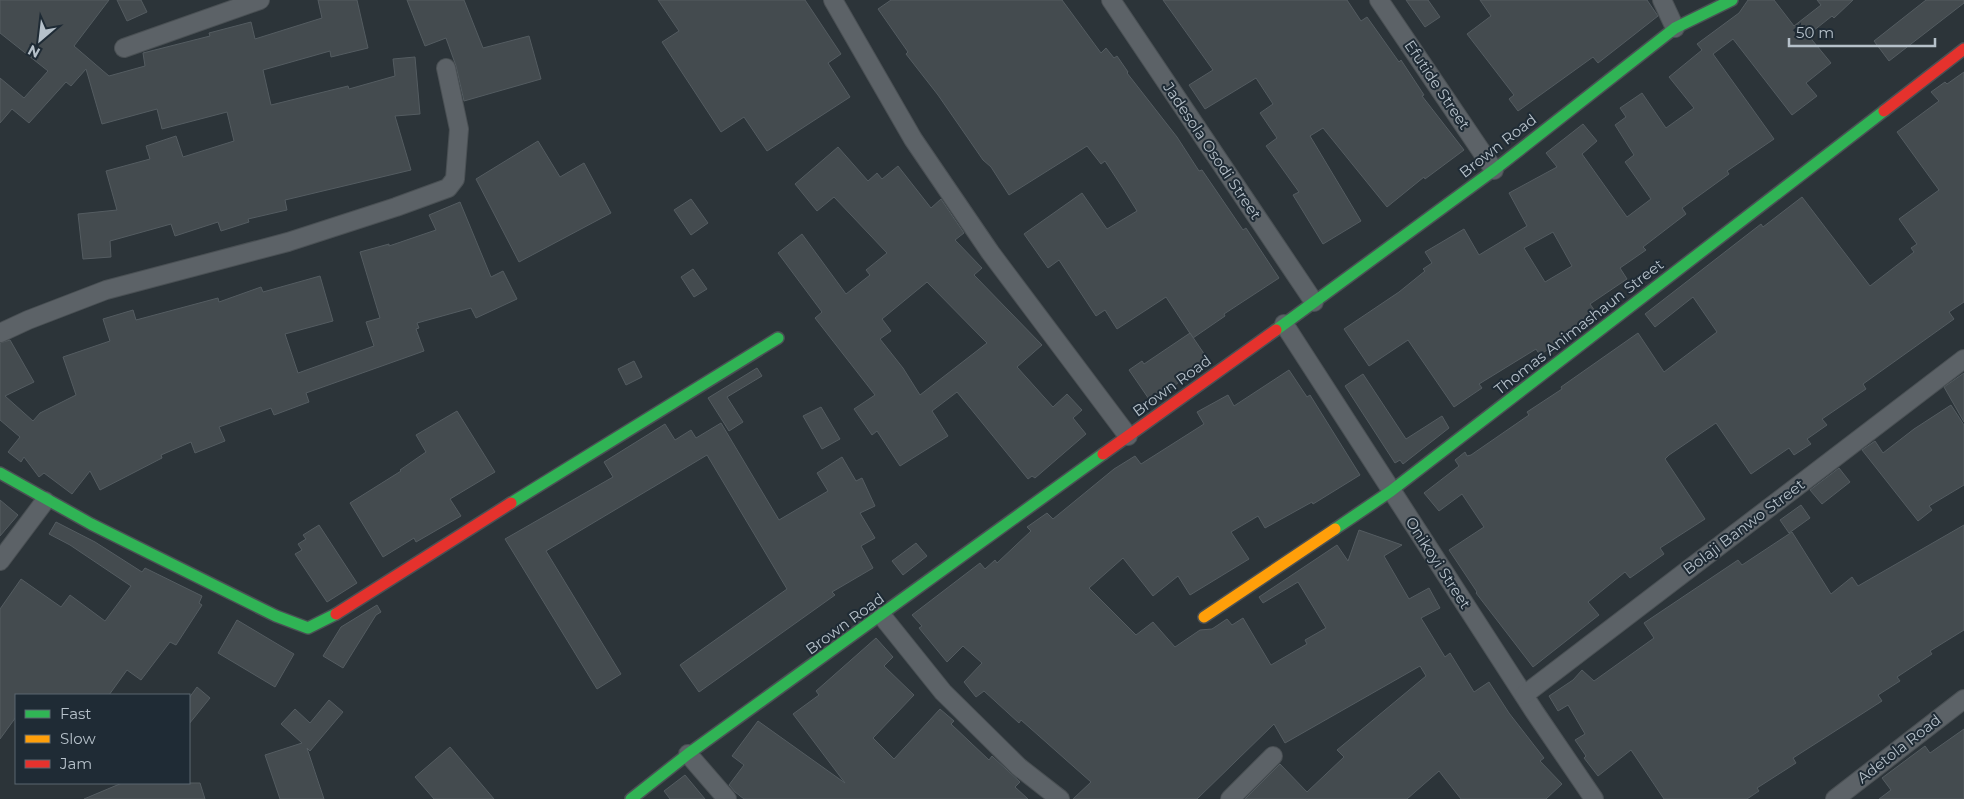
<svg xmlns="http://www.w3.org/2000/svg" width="1964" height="799" viewBox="0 0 1964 799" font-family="Montserrat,sans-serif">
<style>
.building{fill:#444b4f;stroke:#545c61;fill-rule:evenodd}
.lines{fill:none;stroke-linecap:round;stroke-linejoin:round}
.street-casing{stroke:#4a5054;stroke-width:20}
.fast-casing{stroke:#4a5054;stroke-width:14}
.slow-casing{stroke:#4a5054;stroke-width:14}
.jam-casing{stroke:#4a5054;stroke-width:14}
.street{stroke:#5c6267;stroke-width:18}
.fast{stroke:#30b455;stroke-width:11}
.slow{stroke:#ff9f0a;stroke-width:11}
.jam{stroke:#e5322d;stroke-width:11}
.labels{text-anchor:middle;stroke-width:4;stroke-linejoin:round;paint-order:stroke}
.street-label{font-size:15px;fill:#b6c1ca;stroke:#1f2b35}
</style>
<rect width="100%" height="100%" fill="#2c3439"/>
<g class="building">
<polygon points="0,0 109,0 74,46 109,76 145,66 143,53 210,36 209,33 251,22 255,39 322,18 318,0 357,0 368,48 331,57 330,51 263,70 271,105 348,86 349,89 395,76 393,59 415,57 420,114 395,116 411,170 285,200 287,210 248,219 249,222 221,231 218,222 175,236 171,224 110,241 111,257 83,259 78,214 117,210 106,171 150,159 146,146 176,136 183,157 234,141 227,112 162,129 157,109 102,124 86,69 71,86 66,82 29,123 12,109 0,123 0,78 24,98 48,71 0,33"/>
<polygon points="117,0 141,0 147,12 127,21"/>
<polygon points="407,0 464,0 483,48 529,36 541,79 464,101 456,66 446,38 425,46"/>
<polygon points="658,0 805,0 841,54 828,63 850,97 767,151 744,117 721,132 662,42 679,31"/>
<polygon points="891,0 1062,0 1101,53 1106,48 1114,58 1117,56 1128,72 1127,73 1177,137 1199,171 1202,170 1243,230 1246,228 1279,278 1224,314 1225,316 1193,338 1166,297 1117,329 1105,310 1096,316 1059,260 1048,268 1024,234 1082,193 1107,229 1137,211 1124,190 1105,161 1101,164 1087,146 1009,195 991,167 983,160 938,95 906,54 908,52 878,9"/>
<polygon points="1163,0 1347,0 1361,21 1367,17 1399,62 1401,60 1424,95 1422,96 1464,150 1425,179 1424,177 1387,207 1323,128 1310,136 1361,221 1323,244 1293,195 1299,192 1266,146 1277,138 1260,113 1273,104 1256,78 1205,109 1189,85 1213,70"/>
<polygon points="1406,0 1428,0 1440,17 1425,27"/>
<polygon points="1480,0 1647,0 1658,16 1598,63 1593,57 1518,111 1509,99 1514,95 1467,34 1491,16"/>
<path d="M 1748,0 L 1774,0 L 1794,26 L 1821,5 L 1817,0 L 1853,0 L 1834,18 L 1832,16 L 1808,35 L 1831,63 L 1806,83 L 1817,96 L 1792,115 L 1733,39 L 1713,54 L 1774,139 L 1727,171 L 1729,174 L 1682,208 L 1686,214 L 1643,247 L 1646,250 L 1620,268 L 1627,279 L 1590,304 L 1597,314 L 1540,355 L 1536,349 L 1479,384 L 1482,388 L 1454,407 L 1408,340 L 1369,366 L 1344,329 L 1399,292 L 1425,271 L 1423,269 L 1432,263 L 1425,252 L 1464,229 L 1479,255 L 1527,226 L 1509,193 L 1557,167 L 1546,153 L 1583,124 L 1597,141 L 1582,154 L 1627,217 L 1651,199 L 1625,162 L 1634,155 L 1615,125 L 1626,117 L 1620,108 L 1642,93 L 1666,128 L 1694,108 L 1669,77 L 1702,50 L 1697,44 L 1739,13 ZM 1553,232 L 1572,266 L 1545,282 L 1524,248 Z"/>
<polygon points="1926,0 1964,0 1964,3 1889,61 1874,41"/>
<polygon points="1964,72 1964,302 1949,312 1954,319 1863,384 1866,389 1822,419 1827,425 1807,439 1811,444 1794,455 1789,448 1751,474 1716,423 1669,455 1665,459 1705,519 1660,548 1664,554 1630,578 1625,572 1588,602 1599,615 1533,667 1476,593 1477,592 1449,550 1484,527 1462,494 1439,511 1424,493 1459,466 1455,460 1465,452 1467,456 1471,455 1529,415 1527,412 1562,389 1561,387 1638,333 1664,372 1717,332 1693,297 1655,327 1645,314 1761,224 1763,227 1802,197 1870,286 1914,252 1911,248 1917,244 1899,219 1939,190 1897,132 1939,101 1931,92 1945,82 1947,84"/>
<polygon points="538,141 560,177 584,163 611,213 519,262 476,179"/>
<path d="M 838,147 L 868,181 L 877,173 L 882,179 L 898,166 L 931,208 L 941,199 L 964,233 L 955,240 L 982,268 L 974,275 L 1042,345 L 1017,367 L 1053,407 L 1067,394 L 1082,410 L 1073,418 L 1086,434 L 1035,478 L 1032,476 L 1028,479 L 957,392 L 932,411 L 948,436 L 900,466 L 877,431 L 872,435 L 854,409 L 875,395 L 815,318 L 822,312 L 778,253 L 802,234 L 846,294 L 870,275 L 866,270 L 887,253 L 834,197 L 817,211 L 795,184 ZM 927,282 L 987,343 L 920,395 L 903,368 L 880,339 L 891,331 L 882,319 Z"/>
<polygon points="691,199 708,223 691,235 674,210"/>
<polygon points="460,202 491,277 503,271 517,299 476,318 471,308 417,323 419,328 416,329 424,351 306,393 309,402 274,415 271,408 219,427 225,441 195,453 191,442 161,455 162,458 100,490 90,471 72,494 44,473 39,477 24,457 21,462 8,452 20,437 0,420 0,343 10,340 34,382 5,396 33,421 40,413 76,395 63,357 110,341 103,319 133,310 136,320 218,298 219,302 261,287 263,292 320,276 333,321 285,334 298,373 374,346 366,322 380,318 360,252 389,244 389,246 436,230 429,215"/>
<polygon points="693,269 707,289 694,297 681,277"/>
<polygon points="1190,333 1209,361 1151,402 1129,370 1142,361 1144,364"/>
<polygon points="634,361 642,377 626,385 618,369"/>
<polygon points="757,368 762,376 727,397 743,422 729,431 708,398"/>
<polygon points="1289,370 1307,397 1310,395 1360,475 1313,504 1312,502 1265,528 1258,516 1231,532 1249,559 1190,595 1178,576 1153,596 1123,558 1089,588 1136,635 1153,622 1175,647 1200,630 1212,629 1227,619 1232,625 1243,618 1271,665 1307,644 1305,640 1326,628 1298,582 1263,603 1259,597 1337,545 1348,561 1359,530 1402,545 1384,556 1409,599 1429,588 1440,608 1421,618 1445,657 1450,653 1474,692 1489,682 1509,713 1544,758 1540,761 1562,784 1546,799 1461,799 1439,771 1407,799 1245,799 1280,764 1307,792 1344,757 1337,750 1426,676 1420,666 1285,743 1274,724 1197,799 1073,799 1091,782 1021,720 1019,723 984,691 976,697 964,682 982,663 963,646 947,662 919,628 922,626 912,615 980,563 985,569 995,560 997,563 1031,531 1027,527 1047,513 1053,519 1114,469 1135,456 1141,464 1204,424 1197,412 1228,395 1234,406"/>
<polygon points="1964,373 1964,422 1944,387"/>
<polygon points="1363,374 1406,439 1442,416 1449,428 1403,464 1400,460 1395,463 1345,386"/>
<polygon points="1951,405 1964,425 1964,485 1929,506 1932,510 1918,521 1862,450 1875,441 1883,453 1914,429"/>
<polygon points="821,407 840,439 822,449 803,416"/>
<polygon points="457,411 495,472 450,499 461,516 416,542 414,538 383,557 350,503 401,471 400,470 426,452 416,435"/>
<polygon points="721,423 779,520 828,491 817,473 842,457 856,481 862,478 875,506 860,513 875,538 861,546 873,568 832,592 835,595 699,692 680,665 787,589 707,455 546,551 621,674 597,689 505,539 613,477 604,462 665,424 675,440 691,430 696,438"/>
<polygon points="1839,468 1850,482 1822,504 1810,490"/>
<polygon points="0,500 18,515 0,536"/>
<polygon points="1801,505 1810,518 1789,533 1780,520"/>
<polygon points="56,522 95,542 142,572 145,568 202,596 199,603 202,605 176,645 170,642 141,680 127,670 109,695 16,695 16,717 0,739 0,609 21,579 61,607 70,595 105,621 131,586 70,545 49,534"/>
<polygon points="319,525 357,583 327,602 295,554 302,550 298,544 306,539 303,535"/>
<polygon points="1964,525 1964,630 1930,651 1932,654 1897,677 1900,681 1878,695 1882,701 1793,758 1796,763 1757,788 1759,791 1747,799 1664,799 1631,750 1598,776 1584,758 1586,756 1575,740 1585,734 1568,705 1558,711 1549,696 1573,680 1582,670 1594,681 1654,638 1644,623 1738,560 1742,565 1792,532 1831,594 1852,577 1858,586"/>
<polygon points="916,543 927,556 903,575 892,561"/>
<polygon points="377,605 381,612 376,615 343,668 323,656 341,627"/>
<polygon points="237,620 294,654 275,687 218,653"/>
<polygon points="876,638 893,657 884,666 914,695 873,738 894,759 940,709 954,721 951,724 989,760 992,756 1020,782 1015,787 1028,799 744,799 735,792 729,785 744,765 732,756 758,721 845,783 793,714 819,695 816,691"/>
<polygon points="197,687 210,698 189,724 189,698"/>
<polygon points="329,700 343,712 310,751 307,748 324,799 280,799 265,755 302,743 281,724 295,709 310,723"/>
<polygon points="1964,729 1964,799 1879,799 1891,790 1882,778 1925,746 1930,753"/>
<polygon points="450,747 494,799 434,799 415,777"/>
<polygon points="685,775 705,799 670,799 664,791"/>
<polygon points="122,783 200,783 205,799 84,799"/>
</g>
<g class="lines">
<g class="street-casing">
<g id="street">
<polyline points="833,0 913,139 990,252 1128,436"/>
<polyline points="1111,0 1314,302"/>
<polyline points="1379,0 1494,170"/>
<polyline points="1662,0 1675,28"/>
<polyline points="124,48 260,0"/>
<polyline points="1284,324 1534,711 1594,799"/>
<polyline points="0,333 28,320 106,290 288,242 396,207 448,188 455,179 459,129 446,68"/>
<polyline points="0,561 45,501"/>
<polyline points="882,616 943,692 1019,767 1060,799"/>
<polyline points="1524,695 1964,359"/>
<polyline points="688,754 727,799"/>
<polyline points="1230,799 1273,756"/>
<polyline points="1835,799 1964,699"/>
</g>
</g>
<g class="fast-casing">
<g id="fast">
<polyline points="1276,330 1494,170 1675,28 1732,0"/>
<polyline points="0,473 91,524 276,616 308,628 336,614"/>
<polyline points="511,503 778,338"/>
<polyline points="1335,529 1391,491 1884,111"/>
<polyline points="631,799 688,754 1103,454"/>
</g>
</g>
<g class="slow-casing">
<polyline id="slow" points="1204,617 1335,529"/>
</g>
<g class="jam-casing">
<g id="jam">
<polyline points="1884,111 1964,49"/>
<polyline points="1103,454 1276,330"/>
<polyline points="336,614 511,503"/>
</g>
</g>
<use href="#street" class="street"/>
<use href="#fast" class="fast"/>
<use href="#slow" class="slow"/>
<use href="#jam" class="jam"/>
</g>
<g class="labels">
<g class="street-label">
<text transform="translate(1437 85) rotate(56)" y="5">Efutide Street</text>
<text transform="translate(1498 146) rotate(-38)" y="5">Brown Road</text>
<text transform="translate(1212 151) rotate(56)" y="5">Jadesola Osodi Street</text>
<text transform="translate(1579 327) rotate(-38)" y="5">Thomas Animashaun Street</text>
<text transform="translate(1172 386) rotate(-36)" y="5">Brown Road</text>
<text transform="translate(1744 527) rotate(-37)" y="5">Bolaji Banwo Street</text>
<text transform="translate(1438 563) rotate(57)" y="5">Onikoyi Street</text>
<text transform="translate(845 624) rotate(-36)" y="5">Brown Road</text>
<text transform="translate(1899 749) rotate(-38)" y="5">Adetola Road</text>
</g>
</g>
<rect x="15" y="694" width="175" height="90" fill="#1f2b35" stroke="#5b6771"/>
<rect x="25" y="710" width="25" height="8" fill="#30b455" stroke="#5b6771"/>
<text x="60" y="719" font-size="15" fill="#b6c1ca">Fast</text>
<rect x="25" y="735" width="25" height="8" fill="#ff9f0a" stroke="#5b6771"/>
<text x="60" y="744" font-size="15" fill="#b6c1ca">Slow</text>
<rect x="25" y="760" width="25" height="8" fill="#e5322d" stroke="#5b6771"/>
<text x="60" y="769" font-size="15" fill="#b6c1ca">Jam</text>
<g transform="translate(40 40) rotate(208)" stroke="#1f2b35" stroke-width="4" paint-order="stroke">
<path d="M0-4L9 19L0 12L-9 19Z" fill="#b6c1ca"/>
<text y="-8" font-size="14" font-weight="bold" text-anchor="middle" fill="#b6c1ca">N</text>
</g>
<path d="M1789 38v8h146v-8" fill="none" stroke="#b6c1ca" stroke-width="2.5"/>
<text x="1796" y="38" font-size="15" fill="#b6c1ca" stroke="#1f2b35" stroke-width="4" paint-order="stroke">50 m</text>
</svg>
